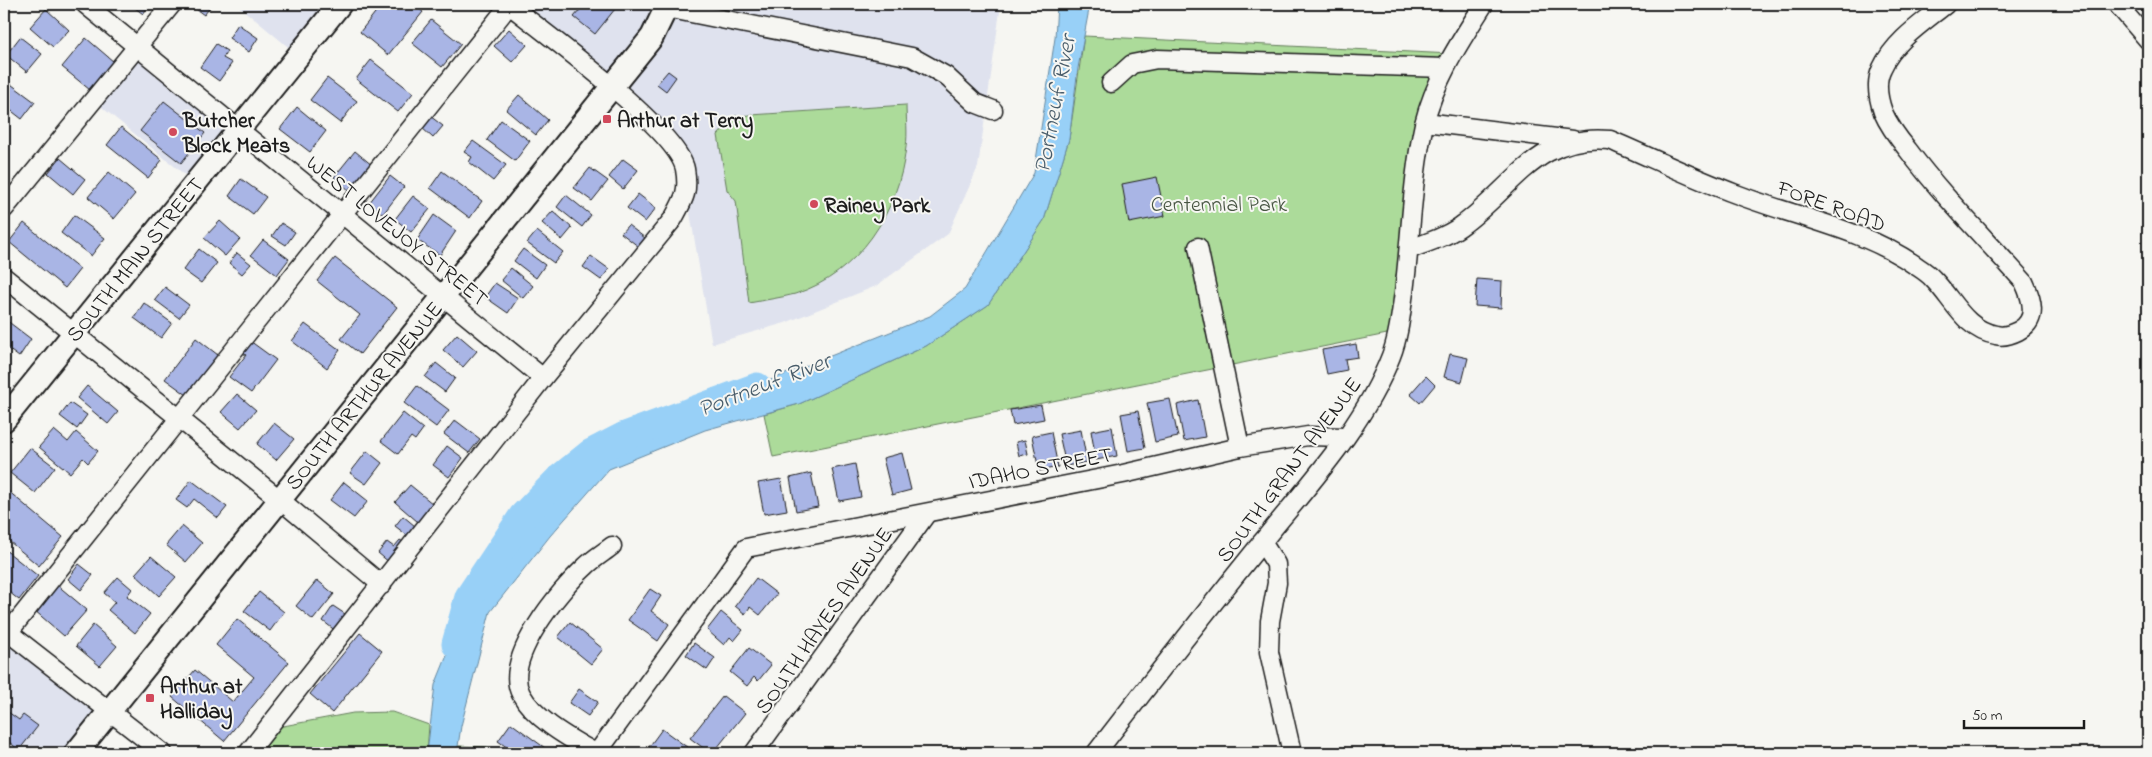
<svg xmlns="http://www.w3.org/2000/svg" width="2152" height="757" viewBox="0 0 2152 757" font-family="'Indie Flower',sans-serif">
<style>
.built{fill:#dfe2ee}
.green{fill:#acdb9a;stroke:#647c5b}
.water{fill:#98d0f7;stroke:#66889f}
.lines{fill:none;stroke-linecap:round;stroke-linejoin:round}
.river{stroke:#98d0f7;stroke-width:29}
.building{fill:#a9b5e5;stroke:#1c1c1c}
.minor-casing{stroke:#1c1c1c;stroke-width:21}
.major-casing{stroke:#1c1c1c;stroke-width:26}
.minor{stroke:#f6f6f2;stroke-width:18}
.major{stroke:#f6f6f2;stroke-width:22}
.poi-dot{fill:#d1495b;stroke:#f6f6f2;stroke-width:2}
.labels{text-anchor:middle;stroke-width:4;stroke-linejoin:round;paint-order:stroke}
.poi-label{font-size:22px;font-weight:bold;fill:#1c1c1c;stroke:#f6f6f2;text-anchor:start}
.park-label{font-size:22px;fill:#475542;stroke:#f6f6f2}
.street-label{font-size:22px;fill:#1c1c1c;stroke:#f6f6f2}
.water-label{font-size:24px;font-style:italic;fill:#475b69;stroke:#f6f6f2}
</style>
<rect width="100%" height="100%" fill="#f6f6f2"/>
<filter id="ink" filterUnits="userSpaceOnUse"><feTurbulence type="fractalNoise" baseFrequency=".02" numOctaves="2"/><feDisplacementMap in="SourceGraphic" scale="10" xChannelSelector="R" yChannelSelector="G"/><feConvolveMatrix kernelMatrix="1 2 1 2 8 2 1 2 1" color-interpolation-filters="sRGB"/></filter>
<g filter="url(#ink)">
<g class="built">
<polygon points="236,4 340,4 298,55"/>
<polygon points="508,4 1001,4 978,167 948,234 876,286 785,323 712,344 687,195 667,139"/>
<polygon points="137,45 239,128 195,183 93,100"/>
<polygon points="4,629 109,711 76,753 4,753"/>
</g>
<g class="green">
<polygon points="1084,36 1452,54 1436,87 1397,332 773,457 764,414 799,404 926,346 988,305 1044,220 1069,139"/>
<path d="M 906,105 C 906,118 908,133 906,147 C 899,211 859,274 795,294 C 780,298 764,300 749,303 L 736,201 L 727,190 L 718,135 L 735,116 Z"/>
<polygon points="392,712 429,725 427,753 248,753 267,729 353,713"/>
<polygon points="458,746 487,747 500,753 457,753"/>
</g>
<polygon class="water" points="1057,4 1090,4 1078,68 1069,139 1044,220 988,305 926,346 799,404 705,430 609,469 550,536 490,612 461,726 457,753 427,753 435,685 467,606 523,516 604,447 930,316 965,289 1034,173 1055,38"/>
<g class="lines">
<polyline class="river" points="456,644 469,597 523,516 559,479 590,454 625,436 757,387"/>
</g>
<g class="building">
<polygon points="130,4 150,4 143,14"/>
<polygon points="189,4 213,4 204,15"/>
<polygon points="382,4 413,4 423,12 388,55 360,32"/>
<polygon points="585,4 619,4 595,34 574,17"/>
<polygon points="46,9 69,30 53,47 30,27"/>
<polygon points="431,20 461,44 442,67 412,43"/>
<polygon points="238,24 258,38 249,52 229,38"/>
<polygon points="509,29 527,45 512,62 494,46"/>
<polygon points="20,37 42,54 27,72 6,55"/>
<polygon points="86,38 114,62 90,90 62,67"/>
<polygon points="216,44 227,51 223,58 232,63 219,81 200,67"/>
<polygon points="371,60 413,93 398,112 356,79"/>
<polygon points="668,71 676,77 666,91 657,84"/>
<polygon points="327,78 357,101 340,123 310,100"/>
<polygon points="4,79 35,102 22,119 4,105"/>
<polygon points="519,95 548,120 536,135 506,110"/>
<polygon points="164,101 205,133 181,163 140,131"/>
<polygon points="297,107 326,131 310,152 280,129"/>
<polygon points="430,116 443,126 433,138 421,127"/>
<polygon points="501,120 530,141 515,161 487,140"/>
<polygon points="121,127 162,160 148,178 107,145"/>
<polygon points="473,141 506,165 493,181 469,162 472,157 464,152"/>
<polygon points="355,151 373,166 351,192 334,177"/>
<polygon points="60,158 85,179 73,194 48,173"/>
<polygon points="623,159 638,170 623,189 609,177"/>
<polygon points="590,168 608,181 592,201 574,188"/>
<polygon points="442,171 482,201 470,218 430,188"/>
<polygon points="109,172 135,194 114,219 88,197"/>
<polygon points="390,176 404,187 383,214 369,203"/>
<polygon points="1157,177 1165,216 1129,223 1122,184"/>
<polygon points="241,179 266,197 253,214 229,196"/>
<polygon points="638,194 656,208 645,222 627,208"/>
<polygon points="566,195 591,215 582,227 557,207"/>
<polygon points="413,196 430,209 411,232 395,219"/>
<polygon points="553,211 572,228 562,240 542,223"/>
<polygon points="74,215 105,238 91,256 61,233"/>
<polygon points="434,215 456,231 440,255 417,240"/>
<polygon points="220,221 240,239 225,256 204,238"/>
<polygon points="24,223 80,269 65,288 9,242"/>
<polygon points="281,223 295,232 286,245 272,236"/>
<polygon points="628,225 645,238 639,247 621,233"/>
<polygon points="537,231 563,252 554,263 527,243"/>
<polygon points="263,240 289,259 277,275 251,255"/>
<polygon points="199,249 217,263 201,283 183,270"/>
<polygon points="523,249 545,265 536,278 514,261"/>
<polygon points="237,253 251,264 242,274 229,263"/>
<polygon points="591,256 609,269 601,280 583,267"/>
<polygon points="335,258 397,307 360,354 341,339 360,315 317,281"/>
<polygon points="511,268 533,286 523,298 501,280"/>
<polygon points="1477,279 1502,281 1501,308 1475,306"/>
<polygon points="495,283 518,298 508,313 485,297"/>
<polygon points="165,287 189,305 179,318 155,300"/>
<polygon points="144,303 172,323 161,338 134,318"/>
<polygon points="6,320 31,339 19,357 4,346 4,323"/>
<polygon points="305,324 340,350 327,368 292,341"/>
<polygon points="457,334 477,351 463,367 443,350"/>
<polygon points="196,338 218,355 187,395 165,379"/>
<polygon points="250,341 276,360 251,393 229,377 246,355 241,352"/>
<polygon points="1356,344 1358,357 1345,359 1347,370 1327,374 1322,350"/>
<polygon points="1450,354 1468,358 1462,382 1444,377"/>
<polygon points="436,363 455,378 445,392 425,377"/>
<polygon points="1426,376 1435,385 1420,403 1410,394"/>
<polygon points="87,386 118,412 108,424 77,398"/>
<polygon points="417,386 449,410 436,427 404,403"/>
<polygon points="237,394 256,410 240,428 221,412"/>
<polygon points="1170,399 1178,437 1155,442 1147,403"/>
<polygon points="1198,400 1205,437 1184,441 1177,405"/>
<polygon points="70,403 87,415 77,429 60,416"/>
<polygon points="1041,405 1044,419 1013,425 1010,410"/>
<polygon points="1138,411 1145,448 1128,451 1121,414"/>
<polygon points="403,413 423,429 415,440 411,437 398,454 381,441"/>
<polygon points="455,420 480,439 469,453 444,434"/>
<polygon points="274,423 294,439 276,460 257,444"/>
<polygon points="1112,427 1117,456 1096,460 1091,431"/>
<polygon points="54,430 68,442 76,432 98,451 88,463 83,458 70,473 39,447"/>
<polygon points="1081,430 1087,462 1066,466 1059,434"/>
<polygon points="1051,432 1058,467 1039,471 1032,436"/>
<polygon points="1025,440 1028,454 1019,456 1016,442"/>
<polygon points="447,446 463,458 449,477 433,465"/>
<polygon points="30,448 55,467 35,493 10,473"/>
<polygon points="367,451 382,463 366,484 350,473"/>
<polygon points="902,453 911,490 892,495 883,458"/>
<polygon points="855,464 861,497 839,501 832,469"/>
<polygon points="811,473 818,507 796,511 790,478"/>
<polygon points="781,479 787,510 764,514 758,483"/>
<polygon points="191,480 227,507 218,518 194,499 187,508 176,500"/>
<polygon points="344,482 368,501 354,518 330,500"/>
<polygon points="410,485 433,504 418,522 395,502"/>
<polygon points="7,490 63,537 39,566 4,537 4,494"/>
<polygon points="403,516 415,526 408,536 395,526"/>
<polygon points="182,526 202,543 186,562 166,545"/>
<polygon points="400,540 406,544 390,563 378,553 387,542 394,547"/>
<polygon points="4,549 38,576 19,600 4,588"/>
<polygon points="151,556 176,577 159,596 135,574"/>
<polygon points="79,564 93,575 81,590 68,579"/>
<polygon points="118,577 132,589 127,596 150,614 135,633 108,610 115,602 104,593"/>
<polygon points="756,578 777,594 760,615 750,607 745,614 735,606"/>
<polygon points="317,580 334,594 313,620 296,606"/>
<polygon points="56,584 87,610 64,636 34,610"/>
<polygon points="650,589 661,596 651,611 669,624 658,641 628,620"/>
<polygon points="259,592 284,612 270,631 244,611"/>
<polygon points="333,606 348,616 337,632 323,621"/>
<polygon points="721,612 743,630 734,641 730,637 724,645 707,630"/>
<polygon points="237,619 289,662 224,741 172,697 195,670 233,702 254,677 216,645"/>
<polygon points="570,622 603,649 591,664 558,637"/>
<polygon points="93,625 117,646 100,666 76,646"/>
<polygon points="360,633 382,651 332,713 310,694"/>
<polygon points="694,643 715,658 707,670 686,655"/>
<polygon points="749,648 771,665 758,681 754,677 747,686 730,672"/>
<polygon points="579,689 598,702 588,716 569,703"/>
<polygon points="723,696 745,713 713,753 710,753 690,738"/>
<polygon points="4,709 19,720 23,715 38,726 19,750 4,738"/>
<polygon points="511,723 545,748 541,753 515,753 498,741"/>
<polygon points="662,729 684,745 696,753 649,753 646,751"/>
</g>
<g class="lines">
<g class="minor-casing">
<g id="minor">
<polyline points="85,4 543,378"/>
<polyline points="2117,4 2148,40"/>
<polyline points="666,8 912,57 946,76 975,103 993,110"/>
<polyline points="1111,83 1132,64 1157,59 1445,68"/>
<polyline points="1425,122 1573,140"/>
<polyline points="4,209 172,4"/>
<polyline points="1198,247 1240,447"/>
<path d="M 1410,249 C 1429,242 1449,236 1465,223 C 1515,185 1539,133 1610,140 C 1652,158 1693,178 1736,194 C 1795,217 1863,229 1915,265 C 1921,269 1928,273 1933,279 C 1953,299 1965,330 1996,335 C 2004,337 2012,334 2018,331 C 2039,320 2032,299 2024,282 C 1985,238 1943,197 1908,150 C 1899,139 1889,126 1883,112 C 1878,98 1875,82 1882,68 C 1894,41 1924,22 1946,4"/>
<polyline points="4,277 279,499 382,585"/>
<polyline points="1262,542 1276,564 1277,583 1270,621 1269,652 1292,753"/>
<polyline points="4,629 163,753"/>
<polyline points="4,638 510,4"/>
<path d="M 248,753 L 543,378 L 673,219 C 684,199 689,192 685,169 C 677,130 544,32 508,4"/>
<path d="M 595,753 C 571,739 535,720 521,694 C 502,659 560,590 585,567 C 593,559 603,553 612,546"/>
<polyline points="597,753 746,548 1123,474 1240,447 1308,436 1344,437"/>
<polyline points="754,753 927,513"/>
<path d="M 1096,753 C 1151,682 1206,611 1263,541 C 1309,484 1364,426 1391,356 C 1399,336 1401,313 1404,292 C 1411,237 1412,178 1424,124 C 1435,79 1460,42 1484,4"/>
</g>
</g>
<g class="major-casing">
<g id="major">
<polyline points="4,420 340,4"/>
<polyline points="76,753 652,37 668,4"/>
</g>
</g>
<use href="#minor" class="minor"/>
<use href="#major" class="major"/>
</g>
</g>
<g class="poi-dot">
<rect x="602" y="114" width="10" height="10" rx="2.5"/>
<circle cx="173" cy="132" r="5"/>
<circle cx="814" cy="204" r="5"/>
<rect x="145" y="693" width="10" height="10" rx="2.5"/>
</g>
<g class="labels">
<g class="poi-label">
<text x="183" y="127">Butcher<tspan x="183" dy="25">Block Meats</tspan></text>
<text x="617" y="127">Arthur at Terry</text>
<text x="824" y="212">Rainey Park</text>
<text x="160" y="693">Arthur at<tspan x="160" dy="25">Halliday</tspan></text>
</g>
<g class="park-label">
<text x="1219" y="211">Centennial Park</text>
</g>
<g class="street-label">
<text transform="translate(1832 205) rotate(20)" y="8">FORE ROAD</text>
<text transform="translate(398 230) rotate(39)" y="8">WEST LOVEJOY STREET</text>
<text transform="translate(134 259) rotate(-51)" y="8">SOUTH MAIN STREET</text>
<text transform="translate(363 395) rotate(-51)" y="8">SOUTH ARTHUR AVENUE</text>
<text transform="translate(1040 467) rotate(-11)" y="8">IDAHO STREET</text>
<text transform="translate(1288 469) rotate(-53)" y="8">SOUTH GRANT AVENUE</text>
<text transform="translate(823 620) rotate(-55)" y="8">SOUTH HAYES AVENUE</text>
</g>
<g class="water-label">
<text transform="translate(1054 104) rotate(-79)" y="8">Portneuf River</text>
<text transform="translate(764 384) rotate(-21)" y="8">Portneuf River</text>
</g>
</g>
<rect width="2152" height="757" fill="none" stroke="#f6f6f2" stroke-width="20"/>
<rect x="10" y="10" width="2132" height="737" fill="none" stroke="#1c1c1c" stroke-width="2" filter="url(#ink)"/>
<path d="M1964 720v8h120v-8" fill="none" stroke="#1c1c1c" stroke-width="2.5"/>
<text x="1972" y="720" font-size="15" fill="#1c1c1c" stroke="#f6f6f2" stroke-width="4" paint-order="stroke">50 m</text>
</svg>
